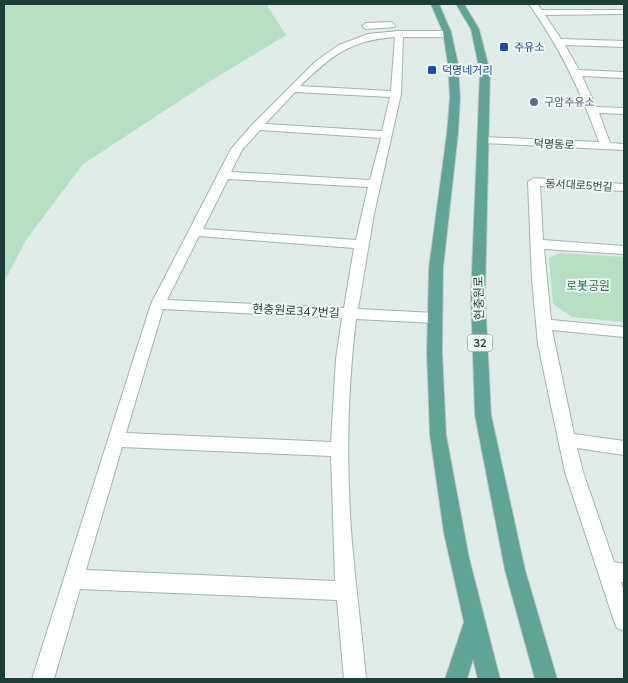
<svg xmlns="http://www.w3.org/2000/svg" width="628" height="683" viewBox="0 0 628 683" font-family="'Nunito Sans','Noto Sans KR',sans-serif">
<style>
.green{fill:#b6dfc4}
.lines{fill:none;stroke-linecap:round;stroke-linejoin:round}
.minor-casing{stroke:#a2b4af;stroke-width:2}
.major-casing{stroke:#c0c9c7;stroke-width:2}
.minor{fill:#fff;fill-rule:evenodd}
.major{fill:#60a498;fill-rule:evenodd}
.transit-dot{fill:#1a4fb4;stroke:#f0f8f5;stroke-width:2}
.service-dot{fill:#5c6f8a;stroke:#f0f8f5;stroke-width:2}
.labels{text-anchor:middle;stroke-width:4;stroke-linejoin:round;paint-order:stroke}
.far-transit-label{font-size:11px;fill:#164399;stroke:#f0f8f5;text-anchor:start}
.far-service-label{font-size:11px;fill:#4e5e75;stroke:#f0f8f5;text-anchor:start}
.far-street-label{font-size:11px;fill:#1f3d37;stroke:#f0f8f5}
.shield{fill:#f0f8f5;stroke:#5e7570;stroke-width:1}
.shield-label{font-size:11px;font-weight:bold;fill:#1f3d37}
.park-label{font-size:12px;fill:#26764b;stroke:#f0f8f5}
.street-label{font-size:12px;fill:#1f3d37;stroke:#f0f8f5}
</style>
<rect width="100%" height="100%" fill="#dfece7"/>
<g class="green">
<polygon points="4,4 266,4 286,35 207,83 83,164 26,240 4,282"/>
<polygon points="561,253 624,257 624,322 572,317 553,304 549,258"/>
</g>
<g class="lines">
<g class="minor-casing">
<g id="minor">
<path d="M 529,4 L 537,4 L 542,10 L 624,10 L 624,14 L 545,15 L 561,39 L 624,41 L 624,47 L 565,45 L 579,70 L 624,72 L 624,78 L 582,76 L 596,107 L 624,108 L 624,114 L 599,113 L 610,143 L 624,144 L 624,150 L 484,143 L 479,140 L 484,137 L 599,142 C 581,91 560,48 529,4 Z"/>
<polygon points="391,22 395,25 394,27 366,29 362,26 366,23"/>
<path d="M 399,31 L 447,31 L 451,34 L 447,37 L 403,37 L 401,94 L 374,214 L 358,309 L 435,313 L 440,314 L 442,318 L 440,322 L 435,323 L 356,319 C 347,394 346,468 352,543 C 356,589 362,634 366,679 L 344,679 L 337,600 L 80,589 L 54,679 L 32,679 L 151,304 L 231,149 L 252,125 L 316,61 L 339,45 L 368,34 ZM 395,37 L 391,91 L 300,86 C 331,56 350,40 395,37 ZM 295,92 L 390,97 L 382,131 L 265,124 ZM 260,130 L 381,138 L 370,180 L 231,172 L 242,150 ZM 228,179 L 368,187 L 356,240 L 203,229 ZM 199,236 L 354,248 L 344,308 L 167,300 ZM 163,309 L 342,318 L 336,359 L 331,442 L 126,433 ZM 122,447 L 331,456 L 335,581 L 86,570 Z"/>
<polygon points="534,178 624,184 624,191 540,186 543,240 624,246 624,254 544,249 551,320 624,327 624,337 552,330 574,434 624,441 624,455 577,448 583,472 614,562 624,564 624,582 621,582 624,592 624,631 617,628 614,621 565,472 538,344 532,280 528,182"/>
</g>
</g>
<g class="major-casing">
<g id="major">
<polygon points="431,4 439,4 451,32 458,64 460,98 458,133 443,268 442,352 446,435 469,558 500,679 478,679 473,659 467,679 445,679 464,622 444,533 430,435 427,352 429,268 447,133 450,98 448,64 443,32"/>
<polygon points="456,4 464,4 479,29 490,72 485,296 491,415 525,570 557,679 535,679 505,570 475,415 471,296 480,72 471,29"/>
</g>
</g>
<use href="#minor" class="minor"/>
<use href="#major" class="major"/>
</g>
<g class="transit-dot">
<rect x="499" y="42" width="10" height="10" rx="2.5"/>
<rect x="427" y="65" width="10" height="10" rx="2.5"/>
</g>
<circle class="service-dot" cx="534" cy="102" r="5"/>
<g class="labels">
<g class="far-transit-label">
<text x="514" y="51">주유소</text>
<text x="442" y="74">덕명네거리</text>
</g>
<g class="far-service-label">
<text x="544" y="106">구암주유소</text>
</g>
<g class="far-street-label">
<text transform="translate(554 144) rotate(3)" y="4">덕명동로</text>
<text transform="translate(579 185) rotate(3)" y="4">동서대로5번길</text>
</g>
<rect class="shield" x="467.5" y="334.5" width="25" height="17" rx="4"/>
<g class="shield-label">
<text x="480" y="347">32</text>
</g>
<g class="park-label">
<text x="588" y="290">로봇공원</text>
</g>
<g class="street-label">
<text transform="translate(479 298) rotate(-91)" y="4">현충원로</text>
<text transform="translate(296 311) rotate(3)" y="4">현충원로347번길</text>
</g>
</g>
<rect width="628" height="683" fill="none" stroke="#1f3d37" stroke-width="10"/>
</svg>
